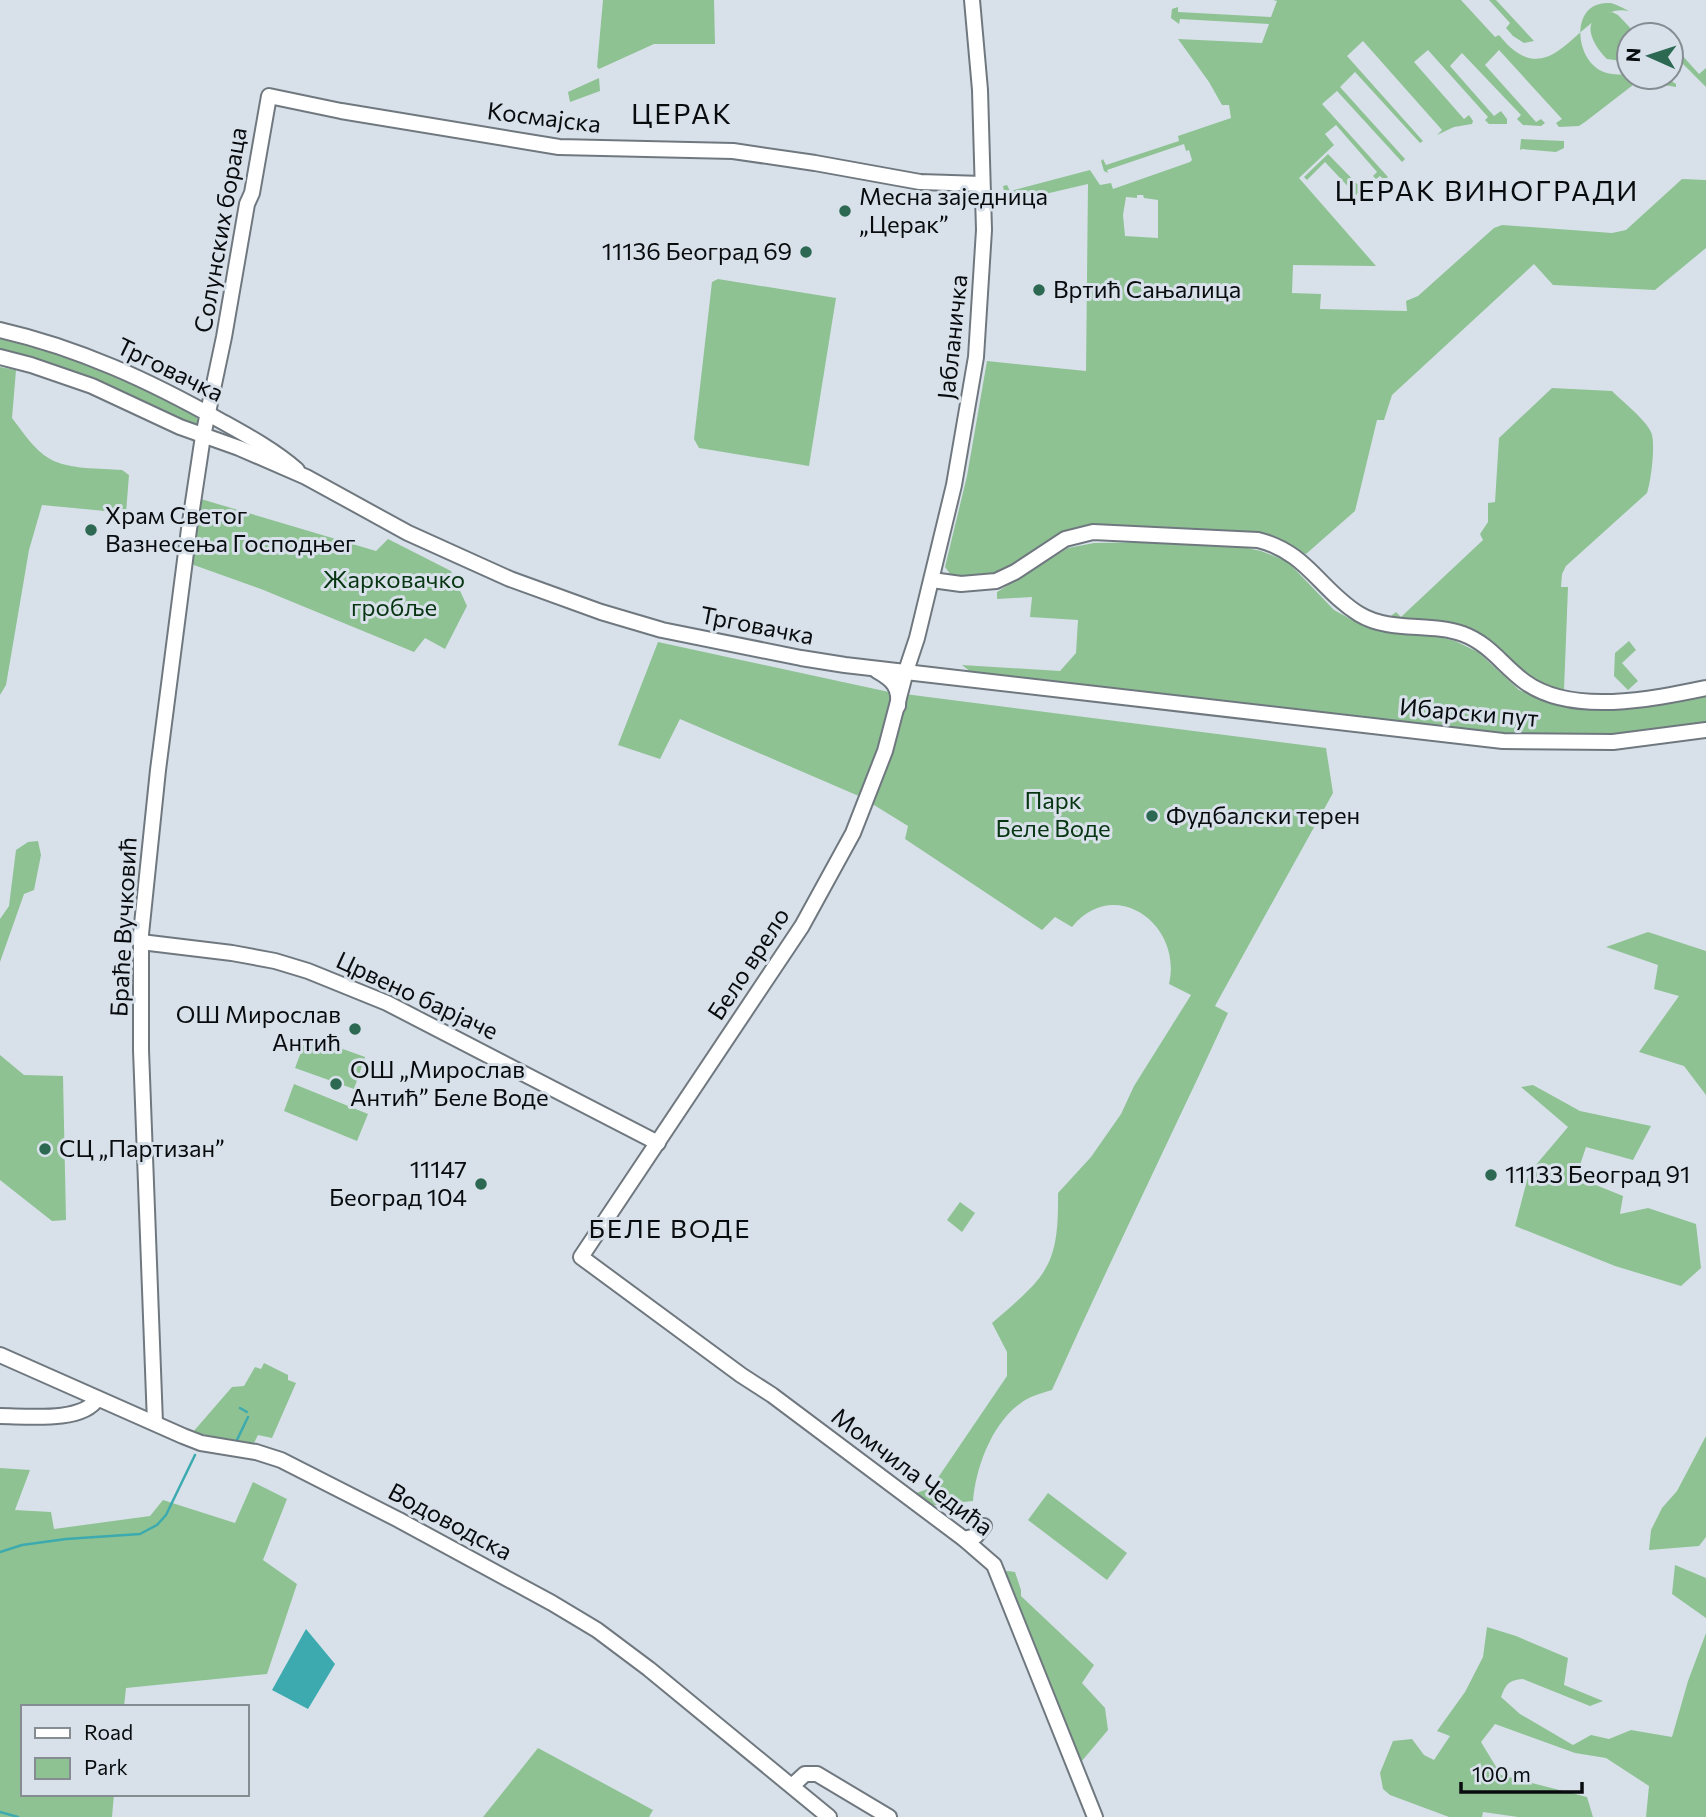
<svg xmlns="http://www.w3.org/2000/svg" width="1706" height="1817" viewBox="0 0 1706 1817" font-family="Commissioner,sans-serif">
<style>
.green{fill:#8ec293;fill-rule:evenodd}
.water{fill:#3caaaf}
.lines{fill:none;stroke-linecap:round;stroke-linejoin:round}
.stream{stroke:#3caaaf;stroke-width:2.5}
.secondary-casing{stroke:#70787f;stroke-width:18}
.primary-casing{stroke:#70787f;stroke-width:18}
.secondary{stroke:#fff;stroke-width:14}
.primary{stroke:#fff;stroke-width:14}
.poi-dot{fill:#2c6852;stroke:#d8e1ea;stroke-width:2.5}
.labels{text-anchor:middle;stroke-width:6;stroke-linejoin:round;paint-order:stroke}
.street-label{font-size:24px;fill:#090c0f;stroke:#d8e1ea}
.poi-label{font-size:24px;fill:#090c0f;stroke:#d8e1ea;text-anchor:start}
.park-label{font-size:24px;fill:#073512;stroke:#d8e1ea}
.neighbourhood-label{font-size:26px;letter-spacing:2px;fill:#090c0f;stroke:#d8e1ea}
.quarter-label{font-size:28px;letter-spacing:2px;fill:#090c0f;stroke:#d8e1ea}
</style>
<rect width="100%" height="100%" fill="#d8e1ea"/>
<g class="green">
<polygon points="603,0 714,0 715,44 654,44 599,69 597,67"/>
<path d="M 1273,0 L 1461,0 L 1495,37 L 1499,35 C 1554,104 1580,0 1629,11 C 1624,9 1617,4 1610,3 C 1568,0 1574,65 1607,73 C 1613,75 1622,74 1629,75 L 1629,77 L 1665,77 L 1676,84 L 1676,87 L 1658,84 L 1633,85 L 1585,122 L 1579,126 L 1559,127 L 1556,123 L 1562,119 L 1499,50 L 1485,65 L 1536,122 L 1541,119 L 1545,123 L 1541,126 L 1523,125 L 1517,119 L 1521,115 L 1462,53 L 1450,66 L 1494,116 L 1501,111 L 1507,119 L 1507,124 L 1489,124 L 1485,120 L 1488,117 L 1428,50 L 1414,62 L 1464,119 L 1469,115 L 1473,121 L 1472,124 L 1454,127 L 1437,135 L 1442,130 L 1363,41 L 1347,56 L 1423,141 L 1420,143 L 1355,72 L 1340,87 L 1405,159 L 1402,162 L 1337,91 L 1322,104 L 1388,177 L 1384,180 L 1380,176 L 1376,179 L 1373,176 L 1377,172 L 1336,125 L 1325,134 L 1334,145 L 1299,178 L 1376,266 L 1293,265 L 1292,293 L 1321,294 L 1320,309 L 1407,311 L 1406,301 L 1418,296 L 1494,228 L 1502,225 L 1612,233 L 1626,230 L 1682,179 L 1706,180 L 1706,248 L 1655,290 L 1553,285 L 1534,264 L 1392,395 L 1384,420 L 1377,420 L 1355,511 L 1306,554 L 1276,541 L 1106,527 L 993,578 L 953,578 L 945,567 L 967,476 L 987,361 L 1086,371 L 1088,184 L 1006,203 L 1003,186 L 1007,185 L 1010,191 L 1090,170 L 1100,185 L 1111,183 L 1113,189 L 1190,162 L 1192,160 L 1189,150 L 1186,151 L 1184,144 L 1107,170 L 1108,173 L 1104,171 L 1101,161 L 1103,159 L 1106,165 L 1179,141 L 1178,136 L 1231,118 L 1229,105 L 1222,105 L 1209,82 L 1178,39 L 1262,43 L 1269,24 L 1180,19 L 1179,24 L 1171,18 L 1172,9 L 1178,7 L 1178,12 L 1271,17 L 1277,1 ZM 1137,195 L 1143,195 L 1144,198 L 1158,200 L 1158,238 L 1125,236 L 1123,215 L 1126,197 L 1137,198 Z"/>
<polygon points="1489,0 1496,0 1534,41 1524,43 1513,36 1506,28 1510,23"/>
<path d="M 1612,12 L 1618,15 L 1637,35 L 1629,35 L 1629,62 L 1607,59 C 1592,44 1577,16 1612,12 Z"/>
<polygon points="1671,43 1699,74 1706,68 1706,87 1671,52"/>
<polygon points="599,78 600,91 570,102 568,92"/>
<polygon points="1521,139 1564,141 1564,148 1556,152 1522,149 1520,150"/>
<polygon points="1328,154 1362,189 1356,195 1325,162 1307,180 1304,177"/>
<polygon points="718,279 836,298 809,466 699,448 694,439 712,282"/>
<path d="M 0,334 L 98,364 L 195,414 L 199,423 L 193,426 L 188,424 C 129,390 65,371 0,352 Z"/>
<path d="M 0,367 L 16,370 L 12,418 C 23,432 34,450 50,459 C 70,470 100,468 122,470 L 129,475 L 126,513 L 42,505 L 29,550 L 6,685 L 0,695 Z"/>
<path d="M 1552,388 L 1612,391 C 1622,401 1646,420 1651,432 C 1656,442 1651,482 1647,493 L 1566,566 L 1562,574 L 1561,587 L 1568,587 L 1564,690 L 1559,694 L 1544,690 L 1497,651 L 1393,621 L 1391,616 L 1396,612 L 1401,617 L 1483,540 L 1480,534 L 1488,522 L 1488,503 L 1495,502 L 1499,438 Z"/>
<polygon points="201,499 376,551 388,539 451,571 467,606 445,649 425,638 414,652 261,589 191,564"/>
<path d="M 1160,542 L 1242,547 L 1261,551 L 1287,561 L 1334,610 L 1354,621 L 1374,629 L 1432,635 L 1455,641 L 1478,652 L 1519,690 L 1564,707 L 1609,707 L 1706,693 L 1706,722 C 1582,757 1431,727 1305,711 C 1194,696 1083,684 972,673 L 962,665 L 1060,671 L 1076,653 L 1078,620 L 1030,617 L 1032,597 L 997,599 L 997,592 L 1068,548 L 1094,543 Z"/>
<polygon points="1629,641 1636,650 1622,663 1638,681 1628,690 1614,676 1615,653"/>
<path d="M 658,642 L 889,692 L 1326,748 L 1333,793 L 1215,1006 L 1228,1013 C 1170,1139 1109,1263 1052,1390 C 1045,1392 1038,1394 1031,1397 C 995,1414 976,1465 973,1501 L 927,1506 L 916,1493 L 931,1488 L 1007,1376 L 1007,1352 L 992,1323 C 1046,1276 1059,1268 1058,1193 L 1091,1157 L 1121,1114 L 1134,1086 L 1191,995 L 1169,984 C 1183,924 1114,875 1072,927 L 1055,917 L 1042,930 L 905,839 L 908,826 L 861,797 L 680,719 L 660,759 L 618,745 Z"/>
<polygon points="38,841 41,855 34,890 24,894 0,962 0,919 9,906 16,850 28,842"/>
<polygon points="1648,932 1706,951 1706,1095 1684,1066 1639,1052 1679,996 1654,989 1658,965 1606,947"/>
<polygon points="307,1036 365,1057 354,1089 295,1068"/>
<polygon points="0,1055 24,1075 63,1076 66,1220 52,1221 0,1180"/>
<polygon points="294,1084 368,1114 357,1141 284,1111"/>
<polygon points="1533,1085 1580,1111 1651,1126 1633,1160 1586,1147 1576,1177 1623,1196 1620,1214 1648,1208 1696,1224 1701,1268 1681,1286 1615,1266 1515,1226 1529,1173 1568,1127 1521,1087"/>
<polygon points="960,1202 975,1213 962,1232 947,1220"/>
<polygon points="264,1363 288,1375 288,1380 296,1383 272,1438 258,1435 253,1445 193,1432 232,1387 244,1386 255,1367 261,1369"/>
<polygon points="1706,1436 1706,1537 1699,1546 1649,1550 1651,1530 1662,1508 1677,1491"/>
<polygon points="0,1468 30,1470 15,1510 51,1512 54,1529 150,1516 163,1500 235,1523 253,1482 287,1499 263,1560 297,1584 267,1674 126,1688 124,1707 23,1707 23,1794 114,1794 112,1817 0,1817"/>
<polygon points="1048,1493 1127,1553 1107,1580 1028,1520"/>
<polygon points="1675,1565 1706,1578 1706,1618 1672,1594"/>
<polygon points="1008,1571 1015,1572 1021,1590 1021,1596 1094,1665 1082,1683 1105,1708 1108,1730 1076,1768 998,1573"/>
<path d="M 1487,1627 L 1516,1636 L 1568,1658 L 1564,1685 L 1603,1701 L 1590,1706 L 1523,1679 C 1509,1680 1506,1684 1501,1697 L 1520,1714 L 1573,1745 L 1591,1735 L 1609,1739 L 1631,1730 L 1672,1737 L 1688,1681 L 1706,1633 L 1706,1817 L 1646,1817 L 1649,1786 L 1606,1758 L 1575,1753 L 1495,1724 L 1481,1742 L 1501,1775 L 1587,1797 L 1593,1817 L 1518,1817 L 1483,1812 L 1482,1817 L 1449,1817 L 1390,1795 L 1383,1789 L 1380,1773 L 1393,1741 L 1412,1739 L 1424,1755 L 1434,1760 L 1450,1736 L 1437,1731 L 1465,1692 L 1483,1657 Z"/>
<polygon points="538,1748 653,1810 649,1817 483,1817"/>
</g>
<polygon class="water" points="306,1629 335,1664 308,1709 272,1690"/>
<g class="lines">
<g class="stream">
<polyline points="240,1408 247,1412"/>
<polyline points="236,1442 248,1417"/>
<polyline points="0,1552 22,1545 66,1539 140,1534 157,1525 166,1515 195,1455"/>
<polyline points="0,1812 18,1817"/>
</g>
<g class="secondary-casing">
<g id="secondary">
<polyline points="972,0 980,90 984,230 976,357 954,485 917,638 906,671 885,751 853,833 802,926 581,1257 741,1375 772,1395 964,1539 994,1565 1095,1817"/>
<path d="M 932,580 L 961,584 L 996,581 L 1015,572 L 1065,539 L 1093,532 L 1258,540 C 1307,552 1320,590 1359,614 C 1390,633 1430,622 1463,634 C 1490,644 1503,666 1525,682 C 1572,716 1653,699 1706,688"/>
<polyline points="141,942 232,953 275,961 308,971 387,1003 658,1143"/>
<polyline points="0,1355 183,1436 201,1443 256,1452 281,1460 399,1520 552,1603 597,1630 649,1669 829,1817"/>
<path d="M 0,1416 C 25,1416 82,1423 97,1399"/>
<polyline points="155,1423 141,1050 141,934 158,770 189,529 203,436 224,337 247,204 252,193 269,96 341,111 559,147 733,151 815,163 920,182 982,184"/>
<polyline points="964,1539 976,1536 984,1526"/>
<polyline points="793,1785 805,1774 817,1774 889,1817"/>
</g>
</g>
<g class="primary-casing">
<g id="primary">
<path d="M 0,330 C 79,348 150,381 221,421 C 248,436 274,450 297,470"/>
<polyline points="0,357 31,365 92,386 180,427 239,448 306,477 408,533 510,579 601,612 662,630 801,658 845,665 1503,741 1613,742 1706,730"/>
<path d="M 877,671 C 893,680 900,687 898,706"/>
</g>
</g>
<use href="#secondary" class="secondary"/>
<use href="#primary" class="primary"/>
</g>
<g class="poi-dot">
<circle cx="845" cy="211" r="7"/>
<circle cx="806" cy="252" r="7"/>
<circle cx="1039" cy="290" r="7"/>
<circle cx="91" cy="530" r="7"/>
<circle cx="1152" cy="816" r="7"/>
<circle cx="355" cy="1029" r="7"/>
<circle cx="336" cy="1084" r="7"/>
<circle cx="45" cy="1149" r="7"/>
<circle cx="1491" cy="1175" r="7"/>
<circle cx="481" cy="1184" r="7"/>
</g>
<g class="labels">
<g class="street-label">
<text transform="translate(544 118) rotate(7)" y="8">Космајска</text>
<text transform="translate(221 230) rotate(-80)" y="8">Солунских бораца</text>
<text transform="translate(953 337) rotate(-84)" y="8">Јабланичка</text>
<text transform="translate(170 370) rotate(26)" y="8">Трговачка</text>
<text transform="translate(757 626) rotate(11)" y="8">Трговачка</text>
<text transform="translate(1469 713) rotate(5)" y="8">Ибарски пут</text>
<text transform="translate(124 927) rotate(-87)" y="8">Браће Вучковић</text>
<text transform="translate(749 964) rotate(-57)" y="8">Бело врело</text>
<text transform="translate(417 996) rotate(25)" y="8">Црвено барјаче</text>
<text transform="translate(912 1472) rotate(37)" y="8">Момчила Чедића</text>
<text transform="translate(450 1522) rotate(28)" y="8">Водоводска</text>
</g>
<g class="poi-label">
<text x="859" y="205">Месна заједница<tspan x="859" dy="28">„Церак”</tspan></text>
<text x="792" y="260" text-anchor="end">11136 Београд 69</text>
<text x="1053" y="298">Вртић Сањалица</text>
<text x="105" y="524">Храм Светог<tspan x="105" dy="28">Вазнесења Господњег</tspan></text>
<text x="1166" y="824">Фудбалски терен</text>
<text x="341" y="1023" text-anchor="end">ОШ Мирослав<tspan x="341" dy="28">Антић</tspan></text>
<text x="350" y="1078">ОШ „Мирослав<tspan x="350" dy="28">Антић” Беле Воде</tspan></text>
<text x="59" y="1157">СЦ „Партизан”</text>
<text x="467" y="1178" text-anchor="end">11147<tspan x="467" dy="28">Београд 104</tspan></text>
<text x="1505" y="1183">11133 Београд 91</text>
</g>
<g class="park-label">
<text x="394" y="588">Жарковачко<tspan x="394" dy="28">гробље</tspan></text>
<text x="1053" y="809">Парк<tspan x="1053" dy="28">Беле Воде</tspan></text>
</g>
<g class="neighbourhood-label">
<text x="670" y="1238">БЕЛЕ ВОДЕ</text>
</g>
<g class="quarter-label">
<text x="682" y="124">ЦЕРАК</text>
<text x="1487" y="201">ЦЕРАК ВИНОГРАДИ</text>
</g>
</g>
<rect x="21" y="1705" width="228" height="91" fill="#d8e1ea" stroke="#858c92" stroke-width="2"/>
<rect x="35" y="1728" width="35" height="10" fill="#ffffff" stroke="#858c92" stroke-width="2"/>
<text x="84" y="1740" font-size="21" fill="#090c0f">Road</text>
<rect x="35" y="1758" width="35" height="21" fill="#8ec293" stroke="#858c92" stroke-width="2"/>
<text x="84" y="1775" font-size="21" fill="#090c0f">Park</text>
<g transform="translate(1650 56) rotate(273)"><circle r="33" fill="#d8e1ea" stroke="#858c92" stroke-width="2"/>
<path d="M0-5L12 26L0 18L-12 26Z" fill="#2c6852"/>
<text y="-10" font-size="19" font-weight="bold" text-anchor="middle" fill="#090c0f">N</text>
</g>
<path d="M1461 1782v10h121v-10" fill="none" stroke="#090c0f" stroke-width="3.5"/>
<text x="1472" y="1782" font-size="21" fill="#090c0f" stroke="#d8e1ea" stroke-width="5" paint-order="stroke">100 m</text>
</svg>
